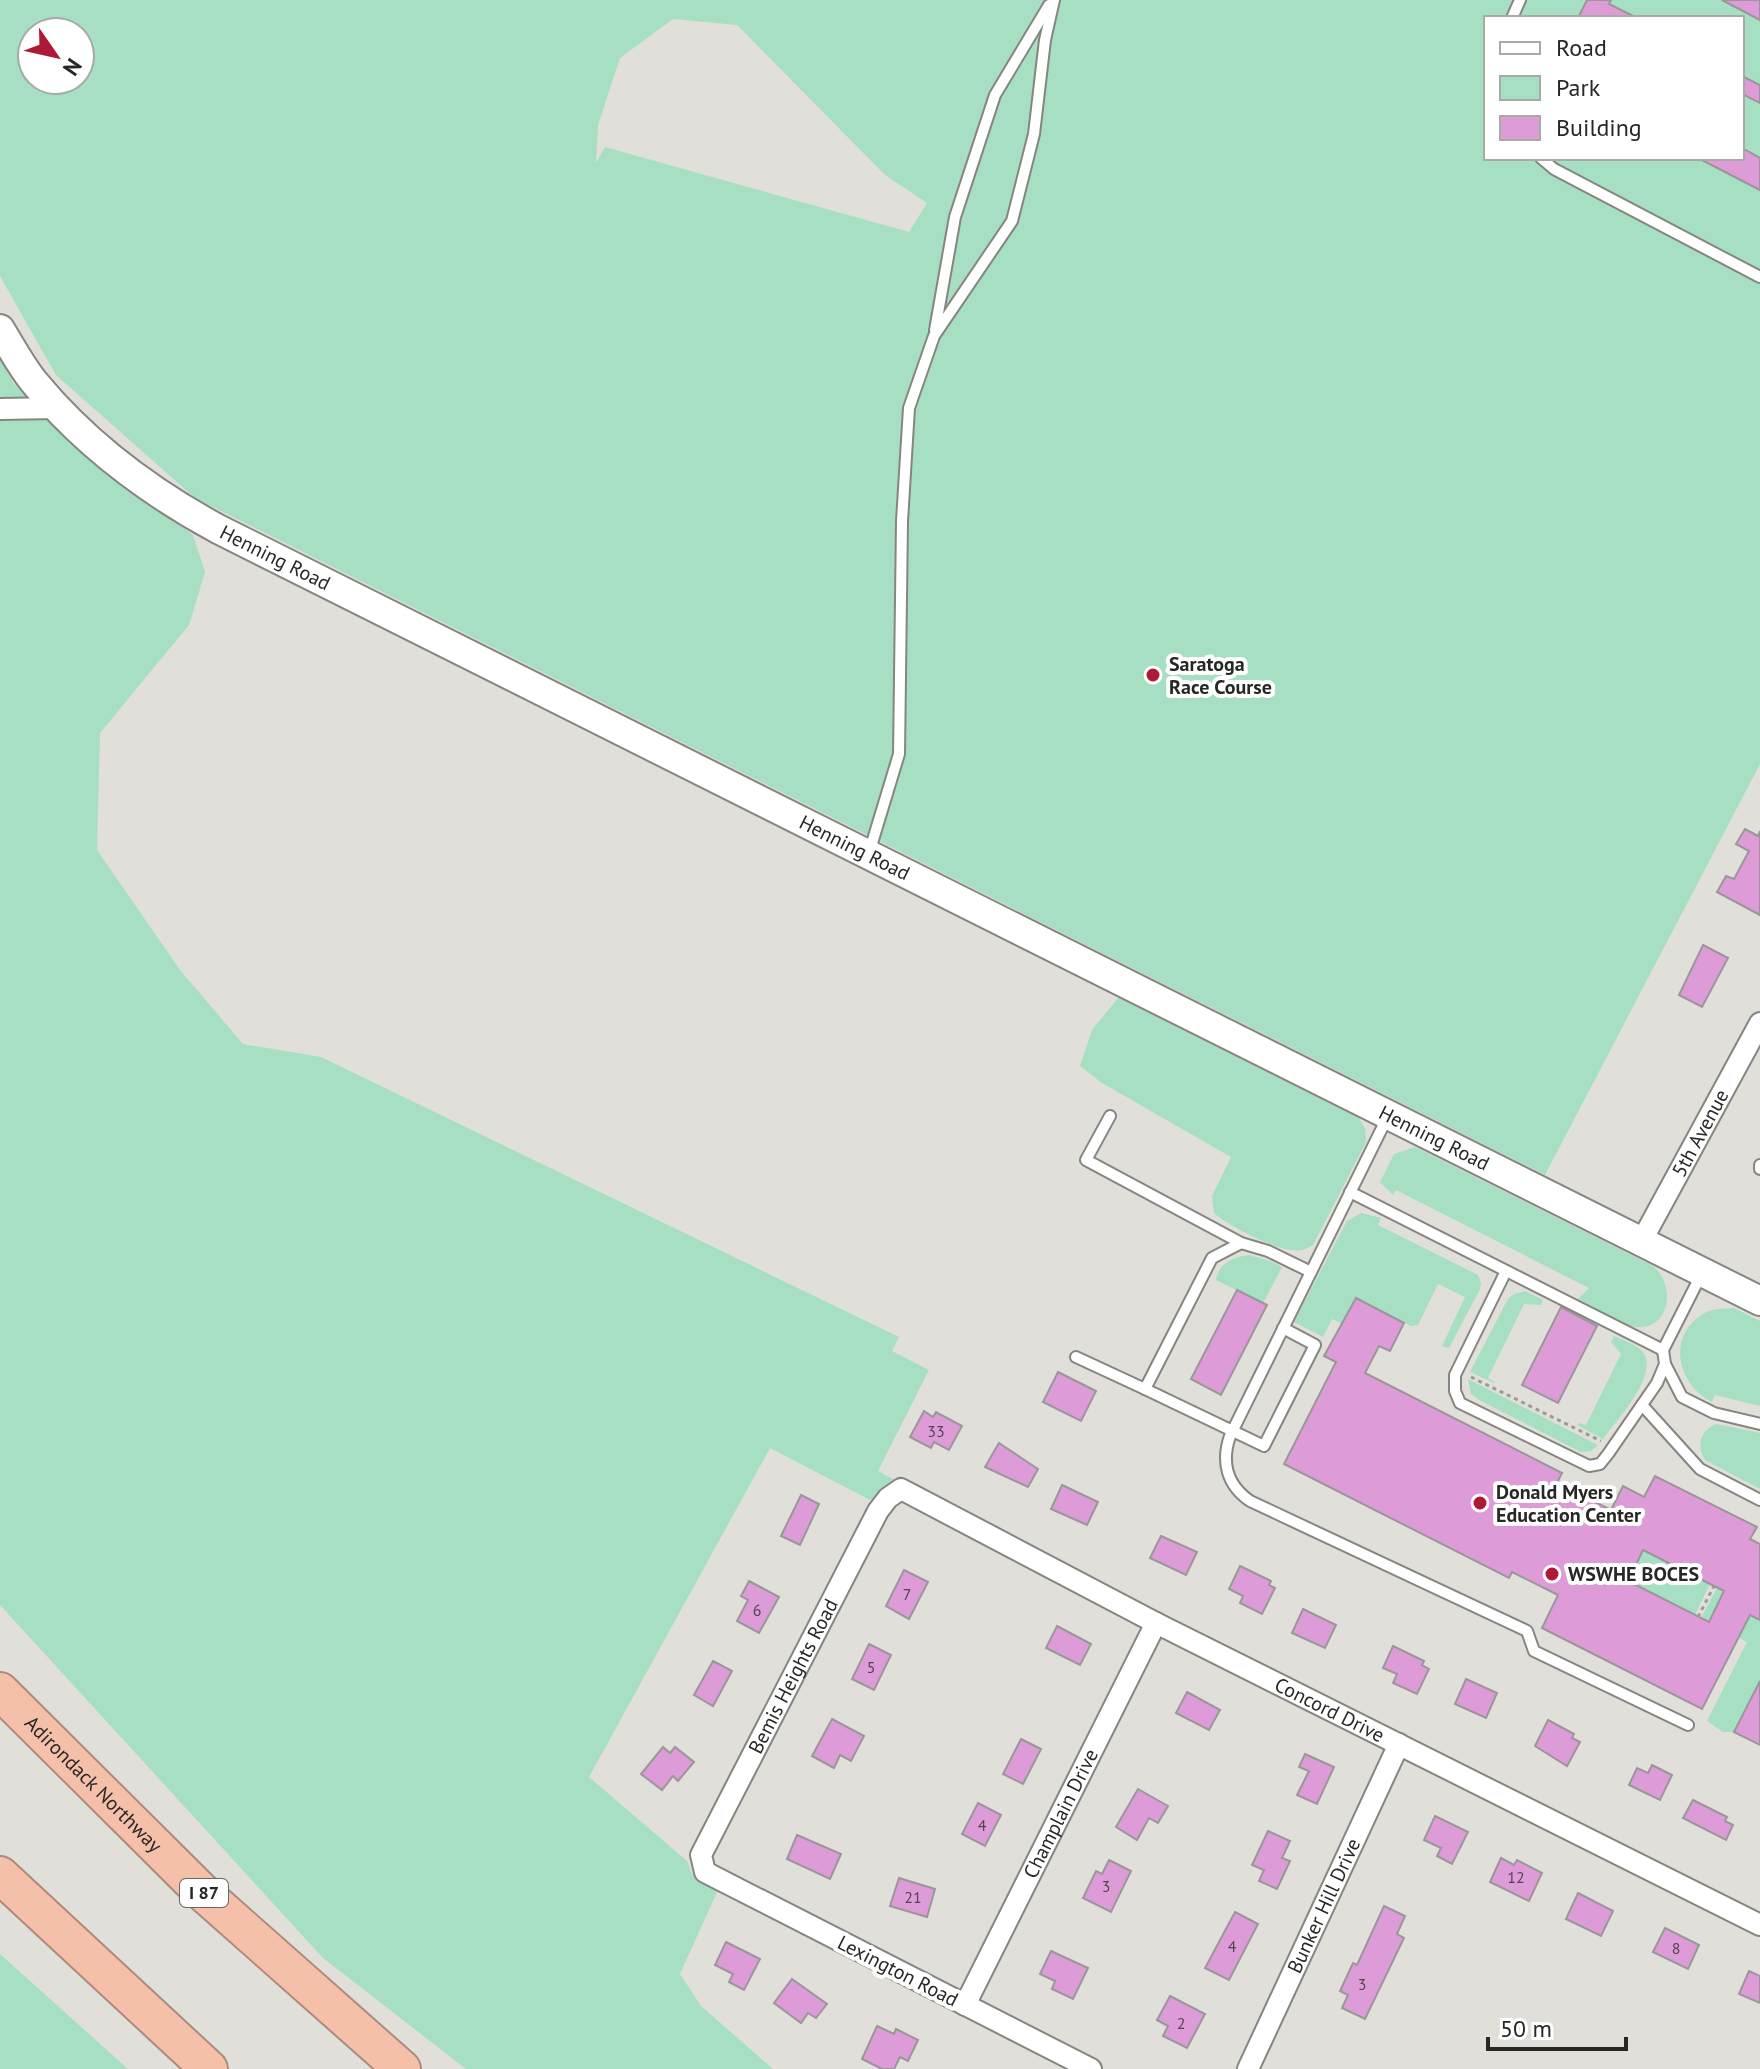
<svg xmlns="http://www.w3.org/2000/svg" width="1760" height="2069" viewBox="0 0 1760 2069" font-family="'PT Sans',sans-serif">
<style>
.green{fill:#a7dfc2;fill-rule:evenodd}
.building{fill:#dd9bd7;stroke:#9b969a;stroke-width:2;fill-rule:evenodd}
.lines{fill:none;stroke-linecap:round;stroke-linejoin:round}
.lane-casing{stroke:#868580;stroke-width:14}
.street-casing{stroke:#868580;stroke-width:24}
.secondary-casing{stroke:#868580;stroke-width:32}
.highway-casing{stroke:#ad8a7b;stroke-width:40}
.path{stroke:#9c9b97;stroke-width:3;stroke-dasharray:4 4;stroke-linecap:butt}
.lane{stroke:#fff;stroke-width:10}
.street{stroke:#fff;stroke-width:20}
.secondary{stroke:#fff;stroke-width:28}
.highway{stroke:#f5c0aa;stroke-width:36}
.poi-dot{fill:#ae1938;stroke:#fff;stroke-width:3}
.labels{text-anchor:middle;stroke-width:8;stroke-linejoin:round;paint-order:stroke}
.number-label{font-size:16px;fill:#544452}
.shield{fill:#fff;stroke:#686866;stroke-width:2}
.shield-label{font-size:18px;font-weight:bold;fill:#272725}
.street-label{font-size:20px;fill:#272725;stroke:#fff}
.poi-label{font-size:20px;font-weight:bold;fill:#272725;stroke:#fff;text-anchor:start}
</style>
<rect width="100%" height="100%" fill="#e0dfda"/>
<g class="green">
<path d="M 0,0 L 1760,0 L 1760,764 L 1545,1175 L 195,498 L 56,375 L 0,276 ZM 1486,18 L 1742,18 L 1742,158 L 1486,158 ZM 673,19 L 737,25 L 885,175 L 927,203 L 909,232 L 605,147 L 596,163 L 598,125 L 620,58 ZM 32,32 L 80,32 L 80,80 L 32,80 Z"/>
<polygon points="0,359 14,384 76,448 193,535 205,572 189,625 100,733 97,850 180,970 243,1044 321,1057 899,1337 892,1351 929,1370 878,1471 902,1484 883,1489 870,1500 770,1448 589,1777 687,1861 693,1876 717,1892 680,1974 701,2006 773,2069 466,2069 323,1958 0,1605"/>
<path d="M 1119,997 L 1359,1118 L 1365,1128 L 1366,1142 L 1313,1245 C 1309,1247 1306,1249 1302,1250 C 1281,1254 1229,1226 1214,1213 L 1212,1196 L 1231,1157 L 1102,1083 L 1080,1066 L 1092,1030 Z"/>
<path d="M 1415,1147 L 1653,1266 C 1677,1286 1669,1331 1636,1327 C 1621,1325 1593,1306 1578,1299 L 1589,1288 L 1396,1190 L 1393,1195 L 1380,1182 L 1394,1154 Z"/>
<polygon points="1361,1213 1381,1218 1378,1225 1478,1275 1481,1283 1480,1289 1449,1348 1442,1346 1465,1297 1438,1284 1418,1325 1411,1326 1356,1299 1343,1324 1332,1319 1323,1337 1294,1322 1347,1221"/>
<path d="M 1249,1255 L 1270,1261 L 1282,1267 L 1263,1303 L 1216,1280 C 1219,1262 1234,1257 1249,1255 Z"/>
<polygon points="1525,1291 1543,1300 1541,1305 1524,1304 1488,1378 1495,1382 1494,1383 1470,1372 1508,1299 1514,1294"/>
<path d="M 1734,1308 L 1760,1321 L 1760,1406 L 1715,1395 L 1712,1402 C 1678,1385 1666,1337 1703,1314 C 1712,1308 1723,1309 1734,1308 Z"/>
<path d="M 1614,1336 C 1623,1340 1635,1344 1642,1351 C 1661,1373 1617,1420 1603,1439 L 1577,1425 L 1580,1423 L 1586,1425 L 1621,1354 L 1611,1342 Z"/>
<polygon points="1468,1379 1598,1445 1591,1451 1581,1452 1479,1400 1471,1394"/>
<path d="M 1716,1424 L 1760,1433 L 1760,1489 L 1705,1460 C 1696,1445 1700,1431 1716,1424 Z"/>
<polygon points="1643,1550 1710,1584 1695,1615 1628,1581"/>
<polygon points="1717,1588 1760,1620 1760,1681 1734,1732 1723,1732 1707,1721 1747,1642 1701,1618"/>
<polygon points="0,1954 128,2069 0,2069"/>
</g>
<g class="building">
<polygon points="1587,0 1611,0 1609,4 1637,18 1578,18"/>
<polygon points="1722,0 1760,0 1760,20"/>
<polygon points="1742,76 1760,85 1760,103 1742,94"/>
<polygon points="1742,148 1760,158 1760,190 1698,158 1742,158"/>
<polygon points="1745,829 1758,836 1760,831 1760,915 1717,892 1726,876 1734,879 1749,851 1736,844"/>
<polygon points="1703,945 1728,958 1702,1007 1679,995"/>
<polygon points="1237,1290 1267,1305 1221,1395 1191,1379"/>
<path d="M 1356,1298 L 1404,1323 L 1390,1351 L 1379,1346 L 1365,1373 L 1562,1473 L 1557,1483 L 1611,1510 L 1623,1486 L 1644,1497 L 1655,1476 L 1757,1527 L 1750,1539 L 1760,1544 L 1760,1620 L 1750,1615 L 1702,1709 L 1542,1628 L 1558,1595 L 1512,1572 L 1509,1578 L 1284,1464 L 1336,1362 L 1324,1356 ZM 1643,1550 L 1724,1591 L 1709,1622 L 1628,1581 Z"/>
<polygon points="1561,1307 1597,1326 1558,1403 1522,1385"/>
<polygon points="1058,1372 1096,1391 1081,1421 1043,1402"/>
<polygon points="924,1411 933,1417 936,1412 962,1426 949,1450 934,1442 931,1448 910,1437"/>
<polygon points="999,1443 1038,1469 1028,1487 985,1467"/>
<polygon points="1062,1485 1098,1502 1087,1525 1051,1509"/>
<polygon points="801,1495 819,1504 800,1545 781,1536"/>
<polygon points="1161,1536 1197,1552 1186,1575 1150,1558"/>
<polygon points="1240,1566 1271,1581 1269,1585 1275,1588 1262,1614 1240,1603 1243,1596 1229,1589"/>
<polygon points="904,1570 928,1582 909,1619 886,1606"/>
<polygon points="749,1581 779,1597 759,1633 737,1621 748,1600 741,1596"/>
<polygon points="1303,1609 1336,1625 1325,1648 1292,1633"/>
<polygon points="1057,1626 1091,1644 1080,1665 1046,1648"/>
<polygon points="869,1644 891,1655 874,1690 852,1679"/>
<polygon points="1393,1646 1424,1661 1422,1665 1429,1669 1417,1694 1393,1683 1397,1674 1383,1668"/>
<polygon points="713,1661 732,1671 713,1706 694,1695"/>
<polygon points="1466,1679 1497,1693 1486,1718 1455,1704"/>
<polygon points="1760,1681 1760,1745 1734,1732"/>
<polygon points="1187,1692 1220,1710 1209,1730 1176,1713"/>
<polygon points="832,1719 864,1736 851,1761 840,1755 834,1768 812,1756"/>
<polygon points="1548,1720 1574,1734 1572,1738 1580,1742 1567,1766 1535,1746"/>
<polygon points="1021,1739 1041,1749 1023,1784 1003,1774"/>
<polygon points="663,1747 670,1753 675,1747 694,1762 678,1781 673,1776 662,1790 641,1774"/>
<polygon points="1305,1754 1334,1767 1317,1804 1297,1795 1309,1771 1299,1767"/>
<polygon points="1652,1765 1672,1775 1660,1800 1629,1785 1637,1768 1648,1773"/>
<polygon points="1138,1789 1168,1806 1158,1823 1149,1818 1137,1840 1116,1827"/>
<polygon points="1693,1800 1727,1817 1725,1821 1733,1825 1726,1840 1683,1818"/>
<polygon points="978,1803 1001,1815 985,1846 962,1834"/>
<polygon points="1435,1816 1468,1832 1452,1864 1437,1856 1441,1848 1424,1840"/>
<polygon points="1268,1831 1290,1841 1282,1858 1290,1861 1277,1889 1259,1881 1264,1870 1252,1865"/>
<polygon points="797,1835 841,1854 830,1879 787,1859"/>
<polygon points="1501,1858 1514,1865 1517,1860 1542,1873 1529,1901 1490,1882"/>
<polygon points="1109,1860 1131,1871 1111,1912 1083,1898 1096,1871 1102,1874"/>
<polygon points="899,1878 935,1889 927,1917 890,1906"/>
<polygon points="1578,1893 1613,1911 1601,1936 1566,1919"/>
<polygon points="1384,1906 1405,1916 1397,1934 1404,1938 1365,2019 1342,2008 1348,1995 1340,1991 1353,1963 1357,1965"/>
<polygon points="1235,1912 1258,1924 1229,1980 1205,1968"/>
<polygon points="1665,1928 1699,1945 1688,1969 1653,1952"/>
<polygon points="726,1942 760,1959 744,1990 729,1982 733,1974 715,1965"/>
<polygon points="1051,1951 1088,1968 1073,1999 1052,1989 1055,1981 1040,1974"/>
<polygon points="1749,1971 1760,1976 1760,2003 1739,1994"/>
<polygon points="792,1979 827,2004 816,2018 808,2013 801,2023 774,2003"/>
<polygon points="1170,1996 1205,2014 1187,2048 1163,2036 1168,2026 1157,2020"/>
<polygon points="877,2026 894,2034 896,2029 918,2040 908,2061 900,2057 894,2069 882,2069 862,2059"/>
</g>
<g class="lines">
<g class="lane-casing">
<g id="lane">
<polyline points="1512,18 1520,0"/>
<polyline points="1541,158 1554,169 1760,277"/>
<polyline points="935,330 955,217 995,95 1049,5"/>
<polyline points="869,853 899,754 902,521 909,408 934,336 1012,221 1034,134 1045,40 1054,0"/>
<polyline points="1110,1116 1086,1160 1241,1243 1268,1251 1311,1272"/>
<path d="M 1387,1118 L 1230,1436 C 1221,1462 1227,1485 1250,1501 L 1527,1631 L 1534,1651 L 1688,1725"/>
<polyline points="1760,1165 1760,1169"/>
<polyline points="1350,1192 1663,1350"/>
<polyline points="1241,1243 1212,1258 1145,1389 1264,1446 1315,1345 1283,1328"/>
<polyline points="1506,1271 1455,1375 1455,1391 1460,1403 1589,1466 1600,1464 1608,1454 1657,1383 1665,1364 1663,1350 1701,1275"/>
<polyline points="1076,1357 1145,1389"/>
<polyline points="1665,1364 1682,1397 1714,1413 1760,1424"/>
<polyline points="1642,1405 1700,1469 1760,1500"/>
</g>
</g>
<g class="street-casing">
<g id="street">
<polyline points="0,409 57,408"/>
<path id="s1" d="M 1641,1242 L 1760,1023"/>
<path id="s2" d="M 965,2005 L 1156,1623"/>
<path id="s3" d="M 1091,2069 L 705,1872 L 701,1855 L 878,1511 L 888,1498 L 901,1489 L 1156,1623 L 1760,1925"/>
<path id="s4" d="M 1248,2069 L 1399,1744"/>
</g>
</g>
<g class="secondary-casing">
<g id="secondary">
<path id="s5" d="M 0,329 C 11,347 21,366 34,382 C 85,444 148,491 218,529 L 1760,1301"/>
</g>
</g>
<g class="highway-casing">
<g id="highway">
<path id="s6" d="M 0,1691 L 200,1890 L 402,2069"/>
<polyline points="0,1875 209,2069"/>
</g>
</g>
<g class="path">
<polyline points="1471,1377 1601,1441"/>
<polyline points="1698,1617 1714,1586"/>
</g>
<use href="#lane" class="lane"/>
<use href="#street" class="street"/>
<use href="#secondary" class="secondary"/>
<use href="#highway" class="highway"/>
</g>
<g class="poi-dot">
<circle cx="1153" cy="675" r="8"/>
<circle cx="1480" cy="1503" r="8"/>
<circle cx="1552" cy="1574" r="8"/>
</g>
<g class="labels">
<g class="number-label">
<text x="936" y="1437">33</text>
<text x="907" y="1600">7</text>
<text x="757" y="1616">6</text>
<text x="871" y="1673">5</text>
<text x="982" y="1831">4</text>
<text x="1516" y="1883">12</text>
<text x="1106" y="1892">3</text>
<text x="913" y="1903">21</text>
<text x="1232" y="1952">4</text>
<text x="1676" y="1954">8</text>
<text x="1362" y="1990">3</text>
<text x="1181" y="2029">2</text>
</g>
<rect class="shield" x="180" y="1879" width="48" height="28" rx="6"/>
<g class="shield-label">
<text x="204" y="1899">I 87</text>
</g>
<g class="street-label">
<text dy="7" stroke="none"><textPath href="#s5" startOffset="364">Henning Road</textPath></text>
<text dy="7" stroke="none"><textPath href="#s5" startOffset="1012">Henning Road</textPath></text>
<text dy="7" stroke="none"><textPath href="#s1" startOffset="124">5th Avenue</textPath></text>
<text dy="7" stroke="none"><textPath href="#s5" startOffset="1660">Henning Road</textPath></text>
<text dy="7" stroke="none"><textPath href="#s3" startOffset="652">Bemis Heights Road</textPath></text>
<text dy="7" stroke="none"><textPath href="#s3" startOffset="1352">Concord Drive</textPath></text>
<text dy="7" stroke="none"><textPath href="#s6" startOffset="132">Adirondack Northway</textPath></text>
<text dy="7" stroke="none"><textPath href="#s2" startOffset="214">Champlain Drive</textPath></text>
<text dy="7" stroke="none"><textPath href="#s4" startOffset="180">Bunker Hill Drive</textPath></text>
<text transform="translate(898 1971) rotate(27)" y="7">Lexington Road</text>
</g>
<g class="poi-label">
<text x="1169" y="671">Saratoga<tspan x="1169" dy="23">Race Course</tspan></text>
<text x="1496" y="1499">Donald Myers<tspan x="1496" dy="23">Education Center</tspan></text>
<text x="1568" y="1581">WSWHE BOCES</text>
</g>
</g>
<rect x="1484" y="16" width="260" height="144" fill="#ffffff" stroke="#a9a9a8" stroke-width="2"/>
<rect x="1500" y="42" width="40" height="12" fill="#ffffff" stroke="#a9a9a8" stroke-width="2"/>
<text x="1556" y="56" font-size="24" fill="#272725">Road</text>
<rect x="1500" y="76" width="40" height="24" fill="#a7dfc2" stroke="#a9a9a8" stroke-width="2"/>
<text x="1556" y="96" font-size="24" fill="#272725">Park</text>
<rect x="1500" y="116" width="40" height="24" fill="#dd9bd7" stroke="#a9a9a8" stroke-width="2"/>
<text x="1556" y="136" font-size="24" fill="#272725">Building</text>
<g transform="translate(56 56) rotate(124)"><circle r="38" fill="#ffffff" stroke="#a9a9a8" stroke-width="2"/>
<path d="M0-6L14 30L0 20L-14 30Z" fill="#ae1938"/>
<text y="-12" font-size="22" font-weight="bold" text-anchor="middle" fill="#272725">N</text>
</g>
<path d="M1488 2037v12h138v-12" fill="none" stroke="#272725" stroke-width="4"/>
<text x="1500" y="2037" font-size="24" fill="#272725" stroke="#ffffff" stroke-width="6" paint-order="stroke">50 m</text>
</svg>
